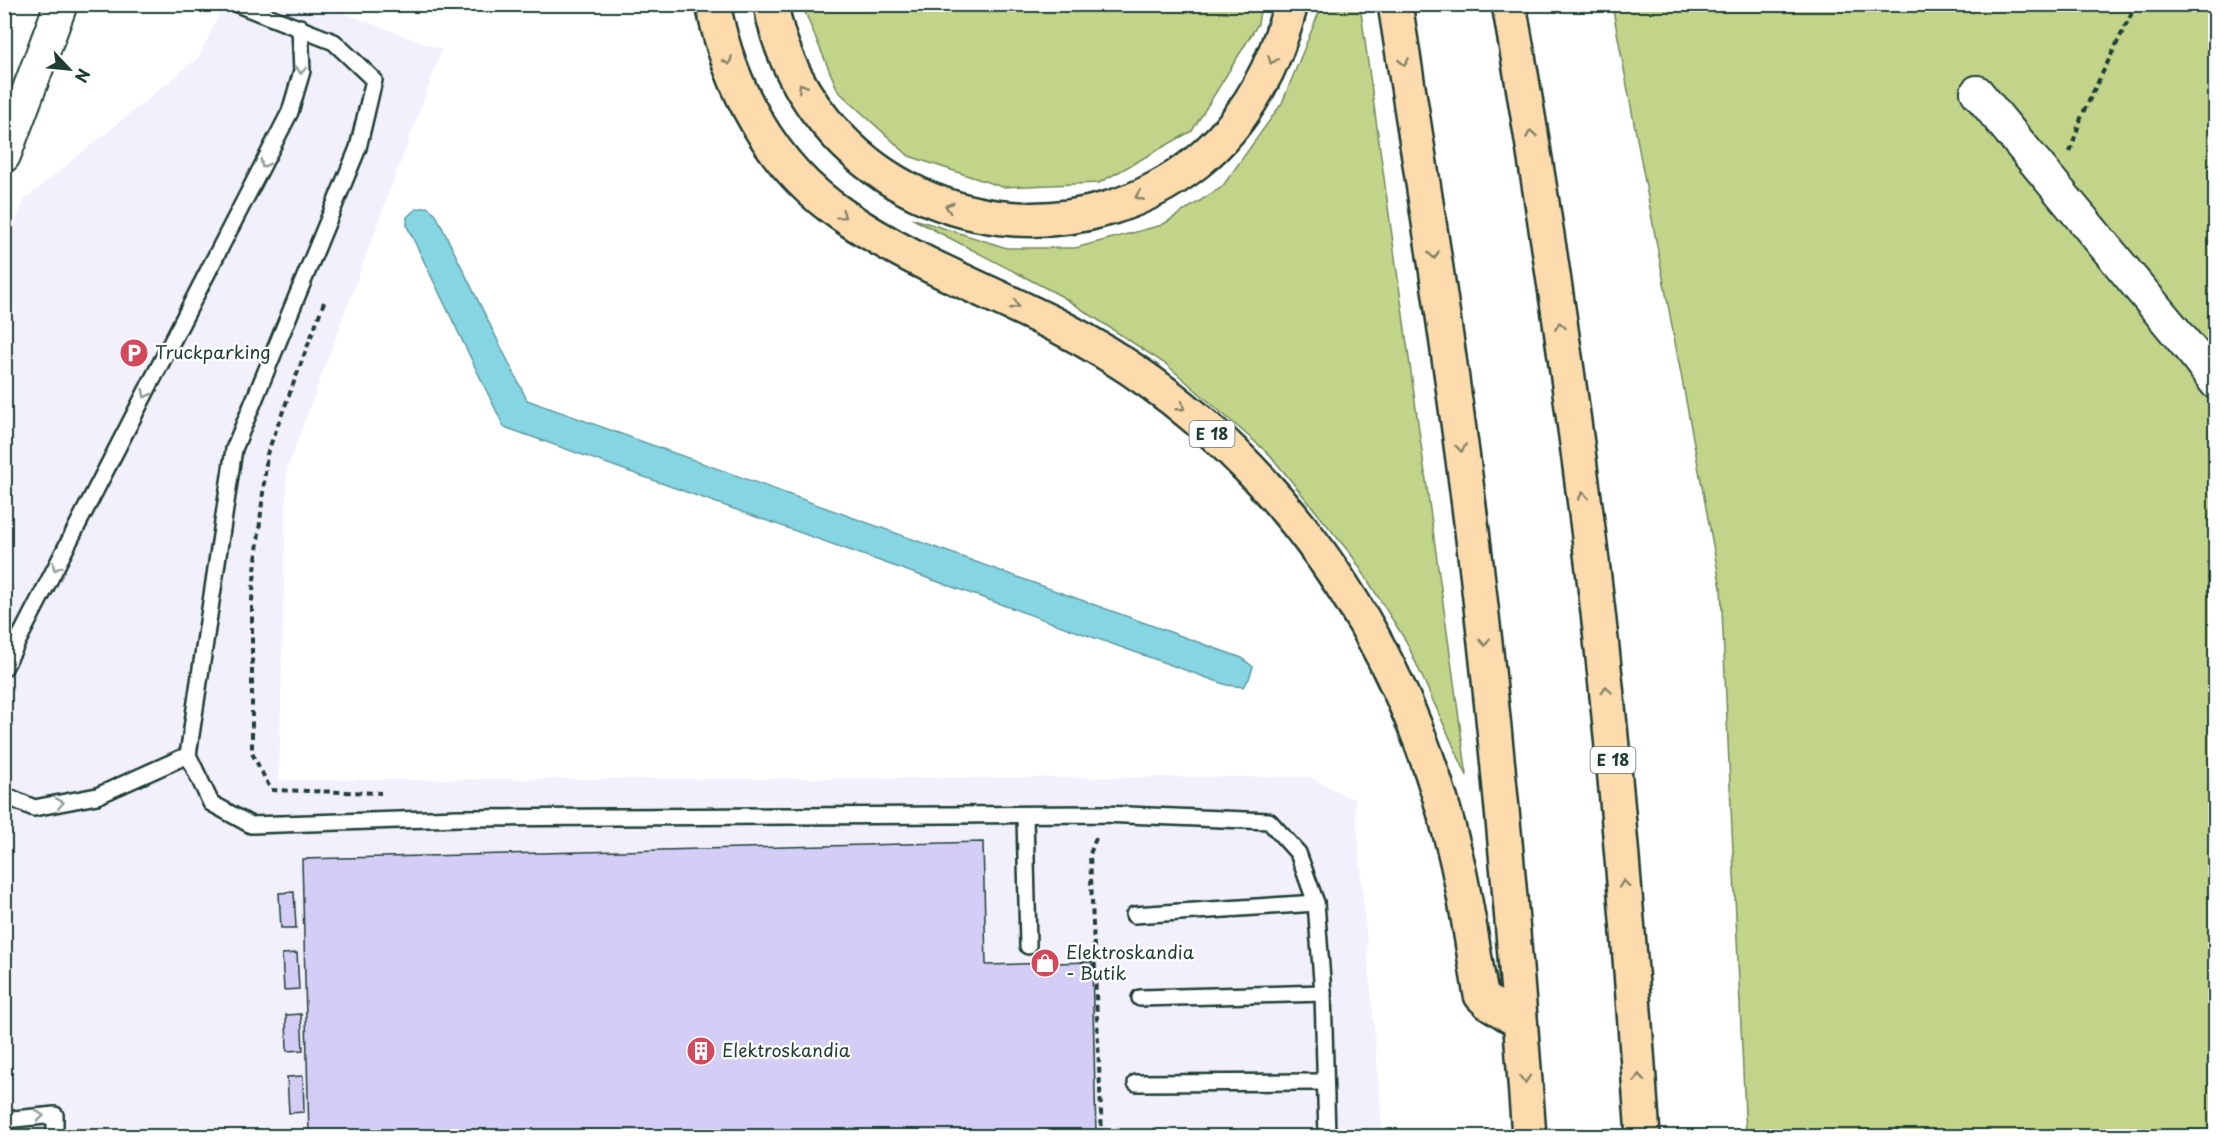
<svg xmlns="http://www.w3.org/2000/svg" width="2220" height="1141" viewBox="0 0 2220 1141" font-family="'Playpen Sans',sans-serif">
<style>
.built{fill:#f2f0fd}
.green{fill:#c1d489;stroke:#70885e;stroke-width:1.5}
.water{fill:#86d5e3;stroke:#5d989d;stroke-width:1.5}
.building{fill:#d4cef7;stroke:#1f3d34;stroke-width:1.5}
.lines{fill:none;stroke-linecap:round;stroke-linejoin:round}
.service-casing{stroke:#1f3d34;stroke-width:20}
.minor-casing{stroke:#1f3d34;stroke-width:36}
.motorway-casing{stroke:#1f3d34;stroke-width:38}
.path{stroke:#1f3d34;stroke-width:4;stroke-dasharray:6 4.5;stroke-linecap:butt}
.service{stroke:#fff;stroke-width:15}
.minor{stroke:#fff;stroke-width:32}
.motorway{stroke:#fedbac;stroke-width:33}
.oneway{stroke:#83846a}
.oneway2{stroke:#8f9e9a}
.labels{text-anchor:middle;stroke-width:4.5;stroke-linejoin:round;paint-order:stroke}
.shield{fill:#fff;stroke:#627771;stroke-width:1.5}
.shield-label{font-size:16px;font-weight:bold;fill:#1f3d34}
.poi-label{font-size:18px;fill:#1f3d34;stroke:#fff;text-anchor:start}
</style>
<rect width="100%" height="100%" fill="#fff"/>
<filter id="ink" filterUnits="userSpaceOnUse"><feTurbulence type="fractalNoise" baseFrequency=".0167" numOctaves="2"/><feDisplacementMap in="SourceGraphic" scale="12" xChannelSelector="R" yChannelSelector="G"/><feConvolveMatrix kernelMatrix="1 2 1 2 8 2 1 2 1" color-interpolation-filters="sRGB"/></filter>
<g filter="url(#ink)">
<polygon class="built" points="223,5 323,5 442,50 287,469 279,780 1309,777 1355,800 1383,1136 5,1136 5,248 24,200 199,57"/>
<g class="green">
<polygon points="802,5 802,4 1261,5 1258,24 1192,131 1099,183 1002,187 909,156 838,91"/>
<polygon points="1322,5 1360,5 1467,776 1406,641 1353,557 1270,455 1167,365 1063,297 911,218 1007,248 1075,248 1162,225 1222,187 1282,103"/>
<polygon points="1612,5 2215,5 2215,1136 1746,1136 1721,588"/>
</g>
<polygon class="water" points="427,207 435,213 527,400 1242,658 1253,667 1249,679 1243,687 1227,685 504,427 407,226 407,217 416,209"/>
<g class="building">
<polygon points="983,842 986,965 1092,962 1096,1136 309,1136 302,859"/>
<polygon points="294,892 296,928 281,928 279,893"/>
<polygon points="297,953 299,989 284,990 282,954"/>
<polygon points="301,1014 303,1050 287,1051 286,1015"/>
<polygon points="303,1076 304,1112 289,1113 287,1077"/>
</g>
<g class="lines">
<g class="service-casing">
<g id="service">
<polyline points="237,4 334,42 374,80 358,148 234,449 188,755 211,803 251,825 458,818 1103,814 1269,821 1298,853 1316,903 1323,993 1327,1136"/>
<polyline points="4,668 290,112 302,71 300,27"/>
<polyline points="4,795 34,808 97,796 188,755"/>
<polyline points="1025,815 1028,946"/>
<polyline points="1134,915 1316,903"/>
<polyline points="1140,998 1323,993"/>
<polyline points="1136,1083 1325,1082"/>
<polyline points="4,1120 55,1115 55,1136"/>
</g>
</g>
<g class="minor-casing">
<g id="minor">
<polyline points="1977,92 2195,355 2216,383"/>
<polyline points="4,156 61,4"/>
</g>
</g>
<g class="motorway-casing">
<g id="motorway">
<path d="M 713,4 C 729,87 771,166 841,214 C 908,261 987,290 1060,327 C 1122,359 1182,402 1232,451 C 1344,561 1415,692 1453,845 C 1466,894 1472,945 1481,995 L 1488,1002 L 1520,1022"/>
<path d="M 771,4 C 779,54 804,100 838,136 C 932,236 1089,248 1197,162 C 1246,122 1276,64 1291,4"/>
<path d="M 1395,4 C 1424,188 1453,371 1475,555 C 1498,748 1515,942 1529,1136"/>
<path d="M 1509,4 C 1540,181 1567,359 1589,537 C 1614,736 1629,936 1643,1136"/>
</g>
</g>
<g class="path">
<polyline points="4,5 5,4"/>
<polyline points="2070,152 2082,115 2136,4"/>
<polyline points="324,302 267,454 252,600 252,753 271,790 381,793"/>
<polyline points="1096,838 1090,854 1102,1136"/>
</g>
<use href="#service" class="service"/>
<use href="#minor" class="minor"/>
<use href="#motorway" class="motorway"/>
</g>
<defs><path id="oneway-chevron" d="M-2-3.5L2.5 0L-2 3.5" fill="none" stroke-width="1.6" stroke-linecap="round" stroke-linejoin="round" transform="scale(1.5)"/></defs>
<g class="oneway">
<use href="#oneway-chevron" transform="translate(1272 60) rotate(112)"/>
<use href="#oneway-chevron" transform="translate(728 61) rotate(69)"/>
<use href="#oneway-chevron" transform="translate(1404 62) rotate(81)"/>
<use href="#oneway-chevron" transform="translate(802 87) rotate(-122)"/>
<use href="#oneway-chevron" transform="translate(1531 134) rotate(-99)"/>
<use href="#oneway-chevron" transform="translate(1139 196) rotate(158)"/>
<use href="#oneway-chevron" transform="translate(949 207) rotate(-163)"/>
<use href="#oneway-chevron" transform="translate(842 215) rotate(35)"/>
<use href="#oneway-chevron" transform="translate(1434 255) rotate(81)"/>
<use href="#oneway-chevron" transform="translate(1015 305) rotate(26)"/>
<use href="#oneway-chevron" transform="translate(1560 326) rotate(-99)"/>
<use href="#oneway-chevron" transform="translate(1181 407) rotate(38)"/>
<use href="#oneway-chevron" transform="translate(1461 448) rotate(83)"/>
<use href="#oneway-chevron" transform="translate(1583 496) rotate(-97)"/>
<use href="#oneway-chevron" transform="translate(1485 642) rotate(84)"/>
<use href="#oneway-chevron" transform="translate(1606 690) rotate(-96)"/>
<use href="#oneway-chevron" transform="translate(1624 884) rotate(-95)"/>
<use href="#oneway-chevron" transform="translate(1639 1078) rotate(-94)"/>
<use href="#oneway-chevron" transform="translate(1525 1079) rotate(86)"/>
</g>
<g class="oneway2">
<use href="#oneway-chevron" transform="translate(301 70) rotate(96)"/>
<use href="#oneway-chevron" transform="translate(264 164) rotate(117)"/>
<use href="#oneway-chevron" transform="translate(146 394) rotate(117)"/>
<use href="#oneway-chevron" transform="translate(56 567) rotate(117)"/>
<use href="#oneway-chevron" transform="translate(60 803) rotate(-11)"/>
<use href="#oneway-chevron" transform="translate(40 1116) rotate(-5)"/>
</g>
</g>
<defs>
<g id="parking-disc" transform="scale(1.5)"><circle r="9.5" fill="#d1495b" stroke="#fff"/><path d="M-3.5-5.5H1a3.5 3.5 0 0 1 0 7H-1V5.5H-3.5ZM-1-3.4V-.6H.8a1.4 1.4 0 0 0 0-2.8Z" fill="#fff"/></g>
<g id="shop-disc" transform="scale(1.5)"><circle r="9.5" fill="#d1495b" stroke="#fff"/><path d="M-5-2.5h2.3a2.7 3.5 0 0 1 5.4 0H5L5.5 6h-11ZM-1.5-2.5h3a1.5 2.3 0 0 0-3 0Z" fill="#fff"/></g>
<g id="building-disc" transform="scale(1.5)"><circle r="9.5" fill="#d1495b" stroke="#fff"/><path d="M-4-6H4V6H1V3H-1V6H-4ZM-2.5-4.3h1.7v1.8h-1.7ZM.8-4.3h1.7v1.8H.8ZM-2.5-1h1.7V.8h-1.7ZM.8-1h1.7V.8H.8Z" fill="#fff"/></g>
</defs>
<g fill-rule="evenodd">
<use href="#parking-disc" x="134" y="353"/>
<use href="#shop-disc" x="1045" y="963"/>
<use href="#building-disc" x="701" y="1051"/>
</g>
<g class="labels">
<g class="shield">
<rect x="1189.5" y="421" width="45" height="26" rx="4.5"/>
<rect x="1590.5" y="747" width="45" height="26" rx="4.5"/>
</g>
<g class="shield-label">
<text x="1212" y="440">E 18</text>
<text x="1613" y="766">E 18</text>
</g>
<g class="poi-label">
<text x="155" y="359">Truckparking</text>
<text x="1066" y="959">Elektroskandia<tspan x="1066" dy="21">- Butik</tspan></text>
<text x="722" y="1057">Elektroskandia</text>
</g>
</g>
<rect width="2220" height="1141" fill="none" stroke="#fff" stroke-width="24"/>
<rect x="12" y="12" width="2196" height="1117" fill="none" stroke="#1f3d34" stroke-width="2" filter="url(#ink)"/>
<g transform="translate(69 69) rotate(116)" stroke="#ffffff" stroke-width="4.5" paint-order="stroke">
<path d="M0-4.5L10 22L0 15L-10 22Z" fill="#1f3d34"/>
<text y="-9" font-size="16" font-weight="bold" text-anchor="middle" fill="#1f3d34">N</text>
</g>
</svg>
